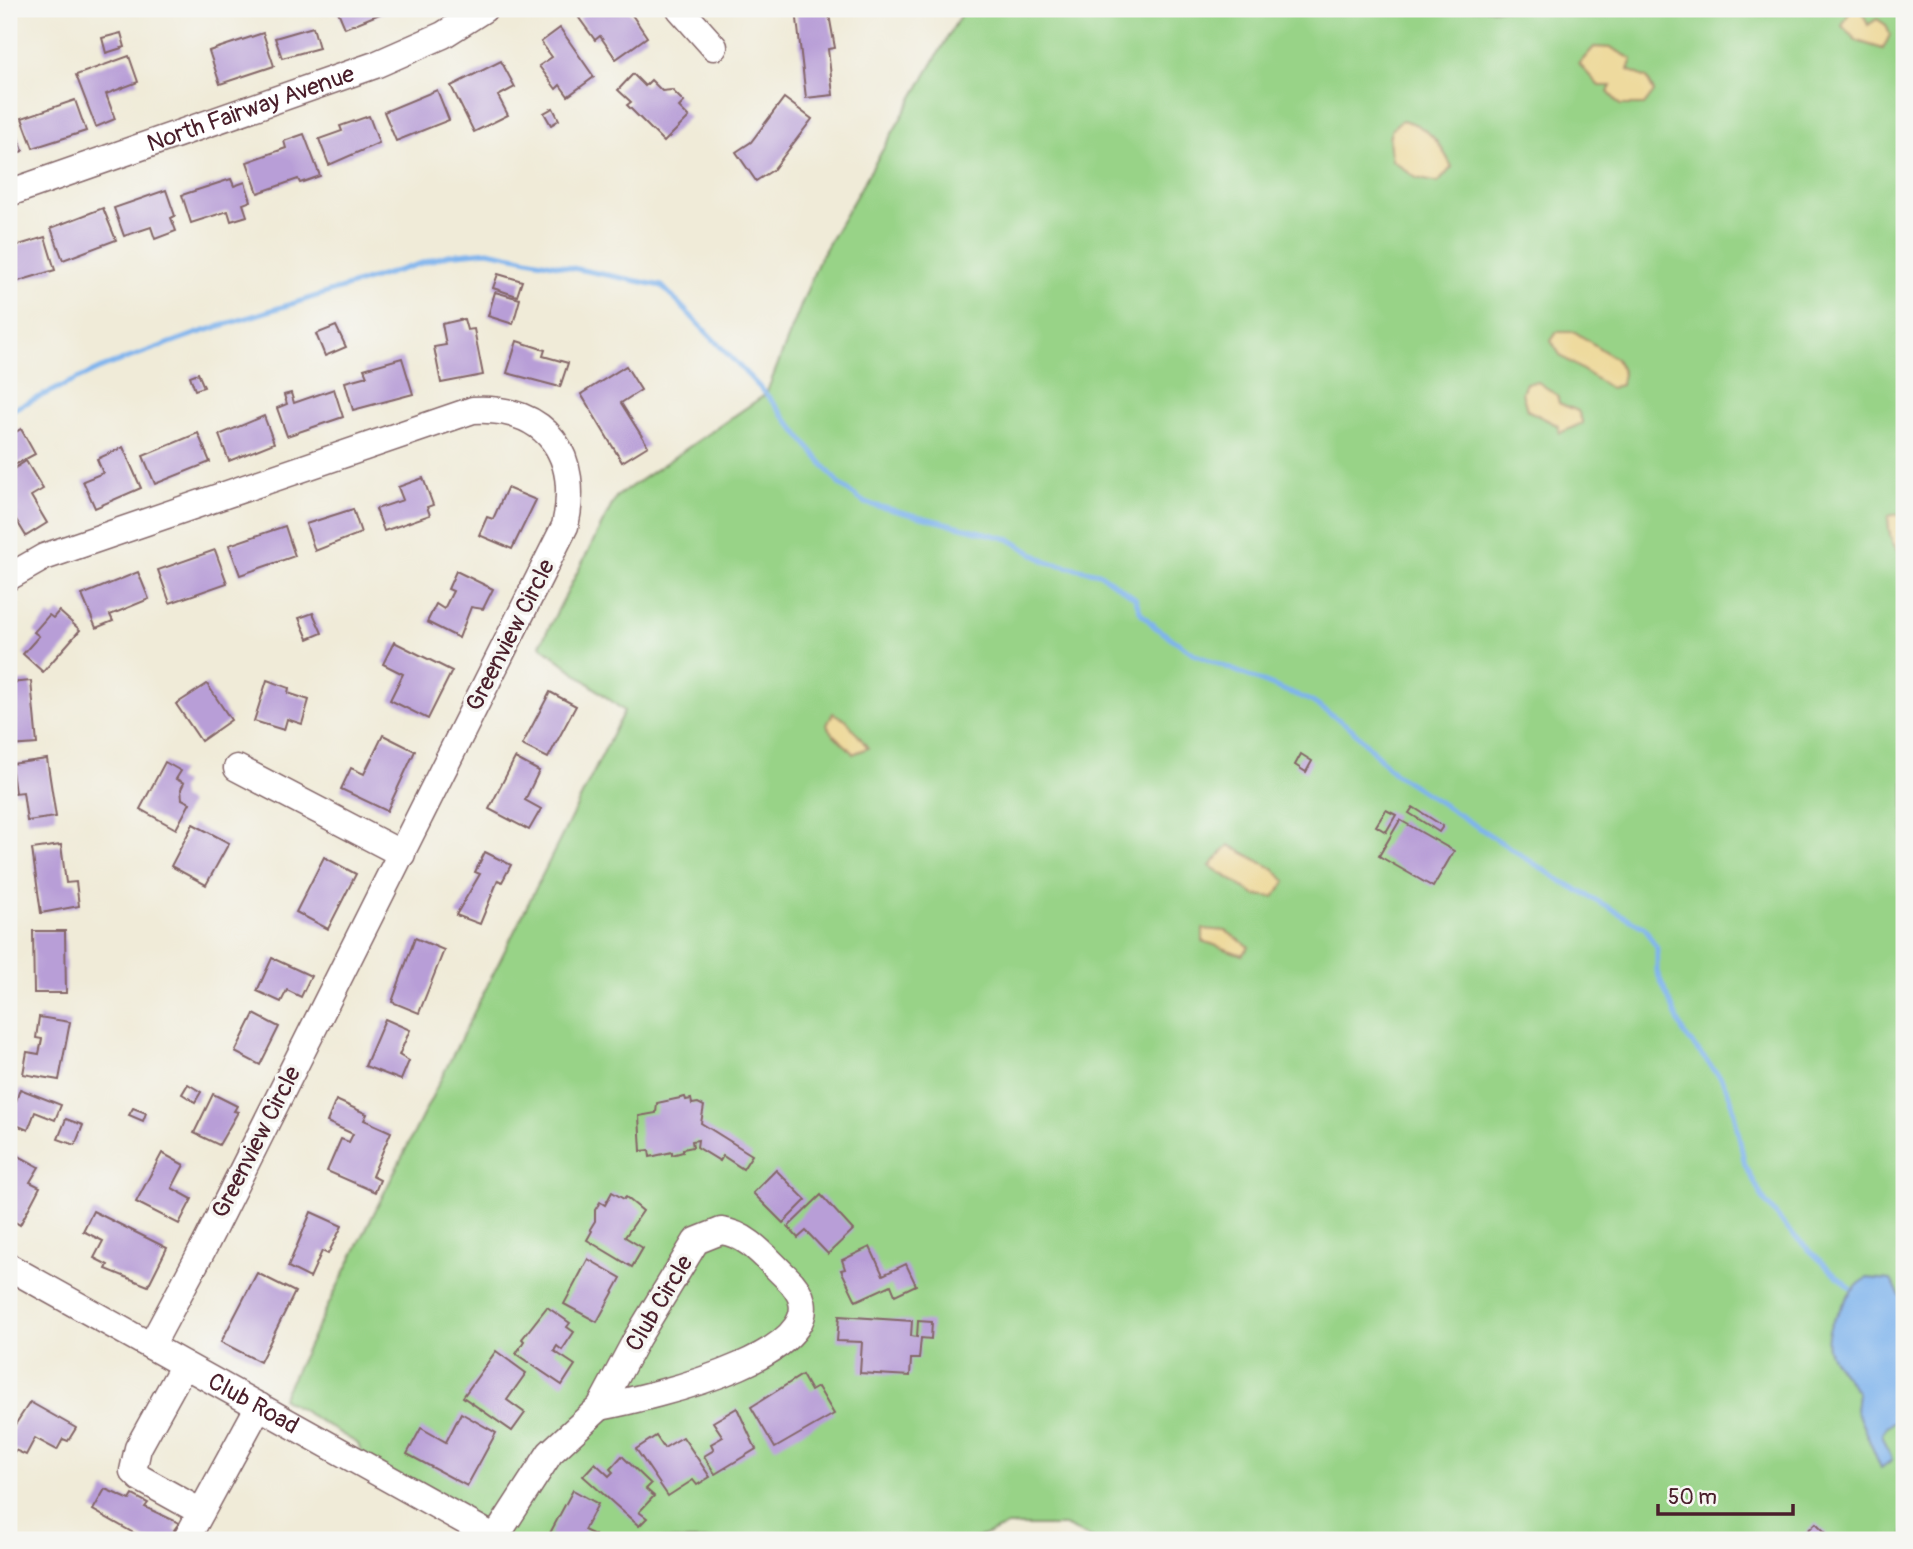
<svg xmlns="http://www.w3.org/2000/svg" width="1913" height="1549" viewBox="0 0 1913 1549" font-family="Pangolin,sans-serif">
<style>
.green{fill:#98d387;stroke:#717959;stroke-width:2}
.sand{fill:#eeda9e;stroke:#9c7c64;stroke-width:2}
.water{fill:#7fb4ed;stroke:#646a8c;stroke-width:2}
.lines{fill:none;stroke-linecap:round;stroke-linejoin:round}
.stream{stroke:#7fb4ed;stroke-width:5}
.building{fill:#b89ed7}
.minor-casing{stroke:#846668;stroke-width:29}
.minor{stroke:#fff;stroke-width:26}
.labels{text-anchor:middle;stroke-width:7;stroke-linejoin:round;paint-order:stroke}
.street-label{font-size:24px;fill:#4a1f2b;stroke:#f6f6f2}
</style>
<rect width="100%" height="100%" fill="#f6f6f2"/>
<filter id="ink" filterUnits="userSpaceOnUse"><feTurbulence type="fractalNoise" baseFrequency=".0143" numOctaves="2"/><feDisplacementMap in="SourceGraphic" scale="14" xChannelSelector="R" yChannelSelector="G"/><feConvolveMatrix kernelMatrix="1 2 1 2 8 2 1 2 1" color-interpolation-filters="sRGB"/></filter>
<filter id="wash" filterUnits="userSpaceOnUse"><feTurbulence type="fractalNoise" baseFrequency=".00686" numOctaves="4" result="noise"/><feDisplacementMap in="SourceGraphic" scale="28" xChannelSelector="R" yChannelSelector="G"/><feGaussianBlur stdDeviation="1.57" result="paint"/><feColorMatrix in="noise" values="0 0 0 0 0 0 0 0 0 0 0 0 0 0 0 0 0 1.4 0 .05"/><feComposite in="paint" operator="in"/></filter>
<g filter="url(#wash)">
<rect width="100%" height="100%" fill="#f0ebd8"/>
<polygon class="green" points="964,9 1904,9 1904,1540 1095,1540 1065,1526 1007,1526 972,1540 502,1540 366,1466 358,1444 282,1398 624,711 540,645 616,497 766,394 819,260"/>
<g class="sand">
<polygon points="1851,9 1861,9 1868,25 1877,19 1886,25 1890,35 1883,49 1857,41 1842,26"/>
<polygon points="1594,47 1612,48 1632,59 1628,70 1647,78 1654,92 1644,105 1620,105 1608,92 1611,86 1599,86 1579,64"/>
<path d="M 1402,120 C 1429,126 1440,143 1452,167 L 1438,183 L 1416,178 L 1392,160 C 1389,142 1385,131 1402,120 Z"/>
<polygon points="1557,332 1575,332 1616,359 1623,373 1621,385 1610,388 1561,356 1551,341"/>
<polygon points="1538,382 1557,395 1559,403 1578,411 1583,423 1560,433 1557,425 1527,410 1522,392 1526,383"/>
<path d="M 1898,514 L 1904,517 L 1904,557 C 1890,544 1889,535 1888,516 Z"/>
<path d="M 833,713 L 847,721 L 868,748 L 853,754 C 846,743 831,737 827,725 Z"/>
<polygon points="1229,845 1272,868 1286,881 1274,897 1255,895 1210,866"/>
<polygon points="1203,929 1226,931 1249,947 1242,955 1203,941"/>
</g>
<path class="water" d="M 1867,1278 L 1891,1280 L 1904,1302 L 1904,1416 L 1885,1428 L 1882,1434 L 1892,1460 L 1881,1468 L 1856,1410 L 1858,1393 C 1835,1361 1813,1349 1839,1311 C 1849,1296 1851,1288 1867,1278 Z"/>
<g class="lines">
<polyline class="stream" points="9,411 101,368 195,334 448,255 488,251 662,286 766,394 839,484 865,503 1009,539 1047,562 1099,573 1135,598 1141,613 1155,627 1196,655 1311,701 1351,728 1394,773 1558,879 1645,928 1657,948 1657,972 1684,1034 1721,1078 1731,1098 1745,1165 1764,1200 1790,1232 1850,1288"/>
</g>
<g id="blocks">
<g class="building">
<polygon points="337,9 392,9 345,28"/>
<polygon points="593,9 628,9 647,37 616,59 600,36 595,40 579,18"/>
<polygon points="828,9 835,48 828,49 833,95 806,98 796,10"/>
<polygon points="313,27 319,48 282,58 275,38"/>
<polygon points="560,28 594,77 568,96 560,85 556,89 539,66 552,57 541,42"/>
<polygon points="121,33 125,47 106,53 102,38"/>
<polygon points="263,33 274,66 220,84 209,51"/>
<polygon points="129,56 138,82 106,94 115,119 96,127 76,75"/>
<polygon points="501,61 515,87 498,96 508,115 474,132 451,86"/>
<polygon points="633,74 645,86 651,80 662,91 672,90 684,102 679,107 689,117 664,142 627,105 631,102 618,90"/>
<polygon points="437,90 449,120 396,141 384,112"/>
<polygon points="784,98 812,119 773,170 756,181 736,152 751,142"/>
<polygon points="75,100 86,131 33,148 22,118"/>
<polygon points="553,108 559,120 551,125 544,113"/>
<polygon points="369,116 379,143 329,165 319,139 342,131 340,126"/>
<polygon points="14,127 23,151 9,156 9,129"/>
<polygon points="304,134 320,176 300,183 298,179 258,193 247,162 286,148 284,141"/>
<polygon points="231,179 234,186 245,182 251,201 243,204 247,216 231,221 228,211 191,223 182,195"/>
<polygon points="166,190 175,216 171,218 176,231 155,239 151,227 124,236 114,208"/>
<polygon points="103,208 116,240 63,260 51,228"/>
<polygon points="45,237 55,270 9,284 9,248"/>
<polygon points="498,274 522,281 517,296 493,288"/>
<polygon points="495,292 520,299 513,324 488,316"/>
<polygon points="464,319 467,330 474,329 483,375 441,383 434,347 446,345 442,324"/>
<polygon points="336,326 346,347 325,356 316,334"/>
<polygon points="517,341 545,350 543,356 568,363 560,387 507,373"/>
<polygon points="402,358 413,394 353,410 345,382 367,376 364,369"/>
<polygon points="626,366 641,390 621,403 648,446 622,462 581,394"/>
<polygon points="198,373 204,387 195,390 190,376"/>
<polygon points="334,389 343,417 287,436 277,408 287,404 284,395 291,393 294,403"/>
<polygon points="264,416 274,443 229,461 219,435"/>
<polygon points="21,429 35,454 11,467 9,436"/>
<polygon points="198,433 210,462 155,484 143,456"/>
<polygon points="123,447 141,488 95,508 83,481 103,473 97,459"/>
<polygon points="26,461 43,489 31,496 47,523 26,536 9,508 9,472"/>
<polygon points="423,478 433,505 427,507 430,515 384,531 376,509 403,500 398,487"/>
<polygon points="507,488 536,500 512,549 479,535 487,517 493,519"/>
<polygon points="353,509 361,533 315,551 306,524"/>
<polygon points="285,526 295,556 240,575 229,545"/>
<polygon points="215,550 227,583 170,603 158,570"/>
<polygon points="456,571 493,589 483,609 471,607 459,638 427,622 436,604 444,609 453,591 448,589"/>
<polygon points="138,572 149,599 110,615 113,621 96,628 82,595"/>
<polygon points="59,611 80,630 43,672 23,654 39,636 34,632 49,615 53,618"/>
<polygon points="313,613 322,633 308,639 299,618"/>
<polygon points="394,642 452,671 428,719 390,700 403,674 383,664"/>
<polygon points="267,680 289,688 288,693 309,700 302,724 287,719 284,730 254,721"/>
<polygon points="31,681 37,744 9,746 9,683"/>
<polygon points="207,684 231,720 201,741 176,704"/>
<polygon points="550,692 576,706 548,758 522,745"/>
<polygon points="383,735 415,751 387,811 341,789 351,768 364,774"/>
<polygon points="1301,754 1312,761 1306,772 1295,765"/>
<polygon points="515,758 539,771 525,800 541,809 529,830 489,809"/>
<polygon points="47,759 56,817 27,821 23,792 15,793 11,764"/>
<polygon points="165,762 181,771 176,779 184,783 181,789 182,799 190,803 176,829 140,809"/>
<polygon points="1413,807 1443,826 1439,832 1409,813"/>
<polygon points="1386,810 1396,815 1386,832 1376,826"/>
<polygon points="1400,820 1454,851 1433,887 1379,856"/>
<polygon points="193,824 229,843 206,885 171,866"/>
<polygon points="61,845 66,883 76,882 79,906 41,913 32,849"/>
<polygon points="485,852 511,865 502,882 498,880 480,924 456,915 480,874 475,872"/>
<polygon points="324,857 356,874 328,929 296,912"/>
<polygon points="33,931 65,931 66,993 34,993"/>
<polygon points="415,938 444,950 419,1013 392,1002"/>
<polygon points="272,958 311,976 301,997 287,990 281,1002 257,991"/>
<polygon points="254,1014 279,1027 260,1065 235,1052"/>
<polygon points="39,1017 70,1022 59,1080 23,1074 27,1052 39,1054 42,1039 36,1038"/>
<polygon points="385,1019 410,1030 399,1055 409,1061 401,1080 365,1066"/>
<polygon points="188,1084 201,1092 195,1102 182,1094"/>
<polygon points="20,1089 61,1105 55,1120 35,1112 28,1130 9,1122"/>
<polygon points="213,1094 237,1106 234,1111 238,1112 219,1145 194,1133"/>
<polygon points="685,1097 686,1100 691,1099 692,1104 698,1103 704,1106 701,1123 752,1155 743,1169 723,1156 720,1161 697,1147 698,1140 692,1141 693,1147 683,1149 683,1152 672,1155 672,1152 650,1157 649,1150 641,1151 639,1116 656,1113 657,1103"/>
<polygon points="336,1100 367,1114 364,1120 391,1132 372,1176 380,1180 375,1192 327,1171 341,1139 349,1142 353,1134 327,1122"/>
<polygon points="133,1108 146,1113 143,1121 129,1115"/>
<polygon points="66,1119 83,1125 75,1145 58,1139"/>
<polygon points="162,1153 184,1165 172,1188 192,1199 179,1224 136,1202"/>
<polygon points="15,1154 39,1167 30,1182 40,1187 20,1225 9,1218 9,1158 12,1160"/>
<polygon points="776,1170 806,1200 783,1223 753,1193"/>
<polygon points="612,1192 624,1199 626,1197 643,1211 625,1237 643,1248 632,1267 587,1240 592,1231 590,1229 595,1221 595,1210 600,1202 605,1205"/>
<polygon points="821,1195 853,1230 828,1254 806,1231 798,1238 788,1227"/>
<polygon points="93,1211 167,1248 148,1286 106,1269 108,1265 94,1258 103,1241 83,1231"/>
<polygon points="311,1212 342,1226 328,1254 322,1251 310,1278 288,1267"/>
<polygon points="870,1247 883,1275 906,1264 916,1285 895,1295 891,1285 856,1301 841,1270 845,1269 842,1260"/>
<polygon points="588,1259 621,1278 597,1322 564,1304"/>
<polygon points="257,1273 295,1292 260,1362 221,1342"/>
<polygon points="547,1307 570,1323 567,1327 574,1332 562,1350 557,1346 554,1351 575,1365 562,1385 516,1354 524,1341 522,1339"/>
<polygon points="839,1316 912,1321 911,1336 917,1337 918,1321 932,1322 931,1339 921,1338 919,1359 911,1359 910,1376 860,1373 862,1342 837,1341"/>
<polygon points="496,1351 526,1373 507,1400 525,1413 512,1431 463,1397"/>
<polygon points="802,1375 811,1391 818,1387 834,1414 775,1448 751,1407"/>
<polygon points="30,1402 76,1428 68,1441 63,1439 57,1450 35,1438 26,1455 15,1450 13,1454 9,1452 9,1434"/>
<polygon points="737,1408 756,1449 715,1474 704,1456 714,1450 711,1444 723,1437 713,1422"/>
<polygon points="461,1413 496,1433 467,1486 407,1454 421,1428 446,1442"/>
<polygon points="656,1436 664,1448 683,1437 710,1477 697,1485 693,1480 668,1496 636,1449"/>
<polygon points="622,1456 651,1484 646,1489 654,1496 639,1512 647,1518 639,1526 583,1476 595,1463 609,1476 613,1472 610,1469"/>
<polygon points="105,1489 130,1500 133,1495 148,1503 145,1507 179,1523 174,1530 179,1533 175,1540 146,1540 93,1510"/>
<polygon points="573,1490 598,1504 584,1530 595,1535 592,1540 559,1540 549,1535"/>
<polygon points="1816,1523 1826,1533 1819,1540 1798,1540"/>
</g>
</g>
</g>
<g filter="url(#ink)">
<use href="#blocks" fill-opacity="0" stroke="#846668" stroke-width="2"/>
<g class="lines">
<g class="minor-casing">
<g id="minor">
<polyline points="680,9 714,47"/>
<path id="s1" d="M 9,193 L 375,65 L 443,35 L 484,9"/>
<path d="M 9,577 L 44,557 L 473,410 C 548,406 581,456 565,526 L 205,1245 L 151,1346"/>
<polyline points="237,768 402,854"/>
<path d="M 721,1231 C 748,1234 766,1258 785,1276 C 867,1350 642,1399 600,1407 L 637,1338 L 696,1241 Z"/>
<path id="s2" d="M 9,1267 L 499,1540"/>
<polyline points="184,1365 138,1448 133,1471 140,1478 201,1512"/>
<polyline points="495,1538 550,1453 600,1407"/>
<polyline points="186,1540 259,1406"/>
</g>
</g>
<use href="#minor" class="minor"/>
</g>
</g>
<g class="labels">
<g class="street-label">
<text dy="8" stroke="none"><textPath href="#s1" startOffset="256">North Fairway Avenue</textPath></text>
<text transform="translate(510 635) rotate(-63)" y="8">Greenview Circle</text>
<text transform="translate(256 1142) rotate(-63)" y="8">Greenview Circle</text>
<text transform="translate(659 1303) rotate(-59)" y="8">Club Circle</text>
<text dy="8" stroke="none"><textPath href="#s2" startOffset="280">Club Road</textPath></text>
</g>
</g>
<rect width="1913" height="1549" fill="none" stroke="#f6f6f2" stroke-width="35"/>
<path d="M1658 1504v10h135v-10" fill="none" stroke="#4a1f2b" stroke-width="3.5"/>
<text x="1668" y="1504" font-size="21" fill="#4a1f2b" stroke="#f6f6f2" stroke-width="5" paint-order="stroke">50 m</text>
</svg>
